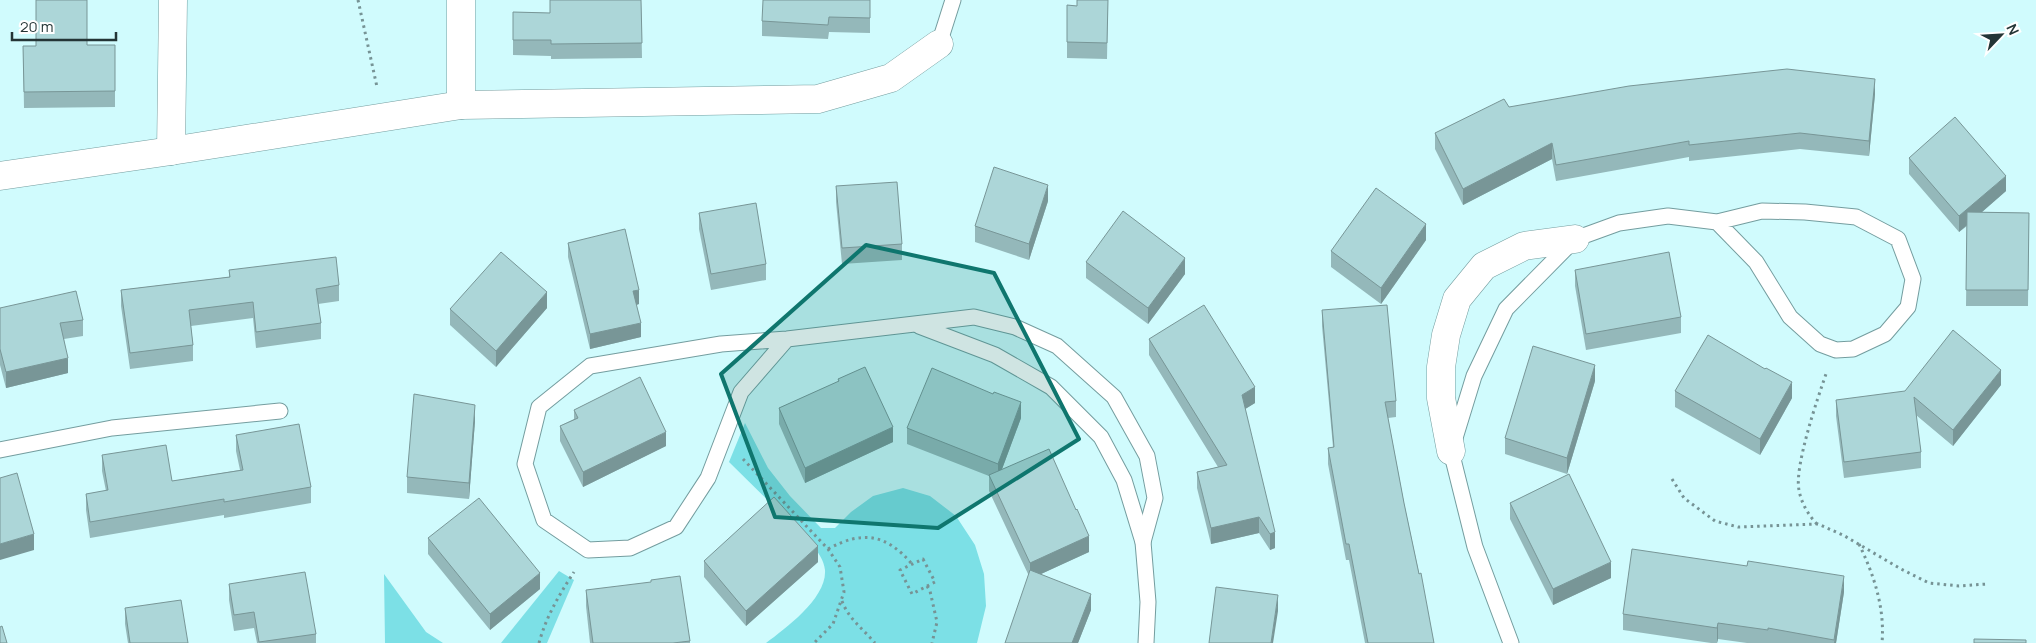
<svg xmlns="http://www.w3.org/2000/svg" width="2036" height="643" viewBox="0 0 2036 643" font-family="Manrope,sans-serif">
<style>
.green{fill:#7ce0e6}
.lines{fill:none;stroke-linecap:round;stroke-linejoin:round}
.service-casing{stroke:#749d9f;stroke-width:17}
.minor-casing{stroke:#749d9f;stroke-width:29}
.path{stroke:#769395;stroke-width:3;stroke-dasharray:2.5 4;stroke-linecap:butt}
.service{stroke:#fff;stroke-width:15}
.minor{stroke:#fff;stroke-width:28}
.wall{fill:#94b8ba}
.shaded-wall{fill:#789697}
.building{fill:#acd6d8;stroke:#789697}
.marked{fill:#0f766e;fill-opacity:0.2;stroke:#0f766e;stroke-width:4;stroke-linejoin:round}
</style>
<rect width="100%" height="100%" fill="#d0fbfd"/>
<g class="green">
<path d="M 745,423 L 768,468 L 790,496 L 821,528 L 835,528 L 851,512 L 873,496 L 903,488 L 930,496 L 956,516 L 975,545 L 984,574 L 986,606 L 977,643 L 766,643 C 786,628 827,598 825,570 C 824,560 818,553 813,545 L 729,462 Z"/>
<polygon points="559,571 574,580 547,643 501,643"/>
<polygon points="384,574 426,632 443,643 385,643"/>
</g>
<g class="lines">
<g class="service-casing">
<g id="service">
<polyline points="939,44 953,0"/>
<polyline points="919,326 995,355 1051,387 1101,437 1124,480 1143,542 1148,602 1146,643"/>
<polyline points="787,339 741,392 708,478 676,527 630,548 588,550 544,520 525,464 539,407 590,366 721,344 787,339 974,317 1015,327 1057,346 1114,397 1147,456 1155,498 1143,542"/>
<polyline points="0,450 112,428 280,411"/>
<polyline points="1511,643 1475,547 1451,451 1474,376 1506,309 1575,239 1619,223 1668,216 1717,222 1762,211 1805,212 1856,217 1898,239 1913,279 1908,307 1885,334 1853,349 1836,350 1820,344 1790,317 1756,262 1717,222"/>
</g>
</g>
<g class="minor-casing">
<g id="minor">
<polyline points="461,105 461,0"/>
<polyline points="171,151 173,0"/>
<polyline points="0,176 171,151 461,105 818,99 891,78 939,44"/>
<polyline points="1451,451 1441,398 1441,367 1446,335 1457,299 1484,266 1524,246 1575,239"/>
</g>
</g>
<g class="path">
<polyline points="358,0 377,87"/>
<polyline points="743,459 828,549 840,567 844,592 833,624 814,643"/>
<polyline points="1672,479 1684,498 1715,521 1738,527 1818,524 1843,535 1901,569 1929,583 1959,586 1987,584"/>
<path d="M 1817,524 C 1808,515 1801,502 1799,490 C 1794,467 1818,397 1826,374"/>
<path d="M 1859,544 C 1874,575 1885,608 1882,643"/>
<path d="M 828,549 C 863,530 886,534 912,564"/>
<polygon points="923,559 935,582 912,594 900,570"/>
<polyline points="927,586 930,591 937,622 932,643"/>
<path d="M 842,601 C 848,618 863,629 875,643"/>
<path d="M 539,643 C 546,617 559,595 574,572"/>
</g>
<use href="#service" class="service"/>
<use href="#minor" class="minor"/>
</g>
<g class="wall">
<polygon points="641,0 642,58 551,59 551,56 513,55 513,12 550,13"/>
<polygon points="870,0 870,33 829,32 828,39 762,36 762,21"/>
<polygon points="1108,0 1107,59 1067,58 1067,5 1077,6"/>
<polygon points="115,45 115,107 24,108 23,46 36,46"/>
<polygon points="1875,94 1869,156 1800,149 1689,161 1689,157 1556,181 1552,159 1463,205 1435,149 1435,133 1509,107"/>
<polygon points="1909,158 2006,191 1982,212 2029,213 2028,306 1966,306 1967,226 1959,232 1909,174"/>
<polygon points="836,186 902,244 902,260 842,264 836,202"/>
<polygon points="1048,201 1029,260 975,242 975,226"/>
<polygon points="699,213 766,264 766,280 711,290 699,229"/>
<polygon points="1426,240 1381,304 1331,267 1331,251"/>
<polygon points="568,243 639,304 636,305 641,337 590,349 568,257"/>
<polygon points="1086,262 1185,274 1148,324 1086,278"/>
<polygon points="229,270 339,285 339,301 318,304 321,323 321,339 256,348 253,318 191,326 193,345 193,361 130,369 121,306 121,290 229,277"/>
<polygon points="1575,270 1681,317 1681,333 1586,350 1575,286"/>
<polygon points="0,308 83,320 83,336 64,339 68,373 6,388 0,365"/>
<polygon points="547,308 496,367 450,325 450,309"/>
<polygon points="1322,310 1396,401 1396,417 1388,418 1404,503 1434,643 1365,643 1349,560 1346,560 1328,464 1328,448 1333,447 1322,326"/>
<polygon points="1149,339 1255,403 1245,409 1275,548 1270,550 1259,533 1211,544 1197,488 1197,472 1218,467 1149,355"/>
<polygon points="1765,369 1792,398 1760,455 1675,407 1675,391"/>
<polygon points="838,379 893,442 805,483 779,424 779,408 838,382"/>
<polygon points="1595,381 1567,474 1505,454 1505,438"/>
<polygon points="2001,385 1953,446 1916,415 1921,452 1921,468 1844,478 1836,416 1836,400"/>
<polygon points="574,410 666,446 583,487 560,441 560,426 574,419"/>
<polygon points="1021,418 1002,469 1089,552 1041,574 1091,610 1078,643 1005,643 1029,576 989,491 989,476 907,444 907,428"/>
<polygon points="475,421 469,499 407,493 407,477"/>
<polygon points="236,435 311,487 311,503 224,518 224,515 90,538 86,510 86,494 106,491 102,471 102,455 172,481 240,470 236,451"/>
<polygon points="1510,503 1611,578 1553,605 1510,519"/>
<polygon points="428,538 540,589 490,630 428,554"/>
<polygon points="704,561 818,562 746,626 704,577"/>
<polygon points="229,584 316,634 316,643 257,643 254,628 234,631 229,600"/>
<polygon points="586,590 690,641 690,643 590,643 586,606"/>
<polygon points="1844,592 1836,643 1747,643 1718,639 1717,643 1711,643 1623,630 1623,614"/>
<polygon points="125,608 188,643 128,643 125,624"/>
</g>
<g class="shaded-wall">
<polygon points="1875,79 1875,94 1869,156 1869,141"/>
<polygon points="1552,143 1552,159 1463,205 1463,189"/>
<polygon points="2006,176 2006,191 1959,232 1959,216"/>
<polygon points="1048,185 1048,201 1029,260 1029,244"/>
<polygon points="1426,224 1426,240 1381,304 1381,288"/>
<polygon points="1185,258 1185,274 1148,324 1148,308"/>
<polygon points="639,290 639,304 633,306 633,291"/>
<polygon points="547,292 547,308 496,367 496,351"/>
<polygon points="641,323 641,337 590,349 590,334"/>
<polygon points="68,358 68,373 6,388 6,372"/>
<polygon points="1595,365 1595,381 1567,474 1567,458"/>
<polygon points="2001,370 2001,385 1953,446 1953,430"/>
<polygon points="1792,382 1792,398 1760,455 1760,439"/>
<polygon points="1255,387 1255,403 1242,411 1242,395"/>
<polygon points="1021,402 1021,418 998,480 998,464"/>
<polygon points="475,405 475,421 469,499 469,483"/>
<polygon points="893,427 893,442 805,483 805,468"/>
<polygon points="666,432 666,446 583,487 583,472"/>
<polygon points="1259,517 1259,533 1211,544 1211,528"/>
<polygon points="1275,532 1275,548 1270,550 1270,534"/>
<polygon points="34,534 34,550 0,560 0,544"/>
<polygon points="1089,536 1089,552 1030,579 1030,563"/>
<polygon points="818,546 818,562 746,626 746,611"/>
<polygon points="1611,562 1611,578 1553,605 1553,589"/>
<polygon points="540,573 540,589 490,630 490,614"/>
<polygon points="1844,576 1844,592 1836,643 1834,643"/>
<polygon points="1091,594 1091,610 1078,643 1072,643"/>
<polygon points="1278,595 1278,611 1273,643 1271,643"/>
<polygon points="1718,623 1718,639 1717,643 1717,628"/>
</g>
<g class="building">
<polygon points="36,0 87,0 87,45 115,45 115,91 24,92 23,46 36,46"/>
<polygon points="550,0 641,0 642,43 551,44 551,40 513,40 513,12 550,13"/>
<polygon points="763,0 870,0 870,18 829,17 828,25 762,21"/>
<polygon points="1077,0 1108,0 1107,43 1067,42 1067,5 1077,6"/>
<polygon points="1787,69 1875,79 1869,141 1800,133 1689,145 1689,141 1556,165 1552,143 1463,189 1435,133 1504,99 1509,107 1629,86"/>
<polygon points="1955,117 2006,176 1959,216 1909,158"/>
<polygon points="994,167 1048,185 1029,244 975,226"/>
<polygon points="897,182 902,244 842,248 836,186"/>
<polygon points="1376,188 1426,224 1381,288 1331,251"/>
<polygon points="756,203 766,264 711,274 699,213"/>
<polygon points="1123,211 1185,258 1148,308 1086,262"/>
<polygon points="1967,212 2029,213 2028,290 1966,290"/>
<polygon points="625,229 639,290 633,291 641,323 590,334 568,243"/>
<polygon points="501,252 547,292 496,351 450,309"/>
<polygon points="1669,252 1681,317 1586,334 1575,270"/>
<polygon points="336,257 339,285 316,289 321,323 256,332 253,302 189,310 193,345 130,353 121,290 230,277 229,270"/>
<polygon points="76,291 83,320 60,323 68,358 6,372 0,349 0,308"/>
<polygon points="1204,305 1255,387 1242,395 1275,532 1270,534 1259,517 1211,528 1197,472 1227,465 1149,339"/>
<polygon points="1387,305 1396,401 1385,402 1404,503 1419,574 1421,573 1434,643 1368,643 1349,544 1346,544 1328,448 1334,447 1322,310"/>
<polygon points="1953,330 2001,370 1953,430 1914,397 1921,452 1844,462 1836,400 1905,391"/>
<polygon points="1708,335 1765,369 1766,368 1792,382 1760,439 1675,391"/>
<polygon points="1533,346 1595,365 1567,458 1505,438"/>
<polygon points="865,367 893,427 805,468 779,408 839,381 838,379"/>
<polygon points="932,368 993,394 994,392 1021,402 998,464 907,428"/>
<polygon points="640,377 666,432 583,472 560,426 578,418 574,410"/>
<polygon points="414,394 475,405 469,483 407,477"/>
<polygon points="299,424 311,487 224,502 224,499 90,522 86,494 108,490 102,455 166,445 172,481 243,470 236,435"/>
<polygon points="1049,449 1076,510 1077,509 1089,536 1030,563 989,475"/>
<polygon points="17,473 34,534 0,544 0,478"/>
<polygon points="1569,474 1611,562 1553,589 1510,503"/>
<polygon points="774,497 818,546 746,611 704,561"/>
<polygon points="479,498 540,573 490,614 428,538"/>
<polygon points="1632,549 1747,566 1748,561 1844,576 1834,640 1768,628 1768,630 1718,623 1717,628 1623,614"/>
<polygon points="1030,570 1091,594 1072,643 1005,643"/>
<polygon points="305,572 316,634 259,642 254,612 234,615 229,584"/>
<polygon points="680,576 690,641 673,643 593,643 586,590 651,582 651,580"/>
<polygon points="1216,587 1278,595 1271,643 1209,643"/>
<polygon points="181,600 188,643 130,643 125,608"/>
<polygon points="2,626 7,643 0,643 0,627"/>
<polygon points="1974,639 2026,640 2026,643 1974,643"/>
</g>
<path class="marked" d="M 866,245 L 994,273 L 1079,439 L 938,528 L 775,517 L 721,374 Z"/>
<g transform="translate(2001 35) rotate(65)" stroke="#ffffff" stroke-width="4" paint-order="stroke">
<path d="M0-4L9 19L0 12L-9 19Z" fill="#243536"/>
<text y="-8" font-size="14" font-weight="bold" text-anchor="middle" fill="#243536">N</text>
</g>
<path d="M12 32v8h104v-8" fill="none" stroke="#243536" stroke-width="2.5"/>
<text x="20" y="32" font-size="15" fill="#243536" stroke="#ffffff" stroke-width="4" paint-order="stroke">20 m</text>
</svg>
